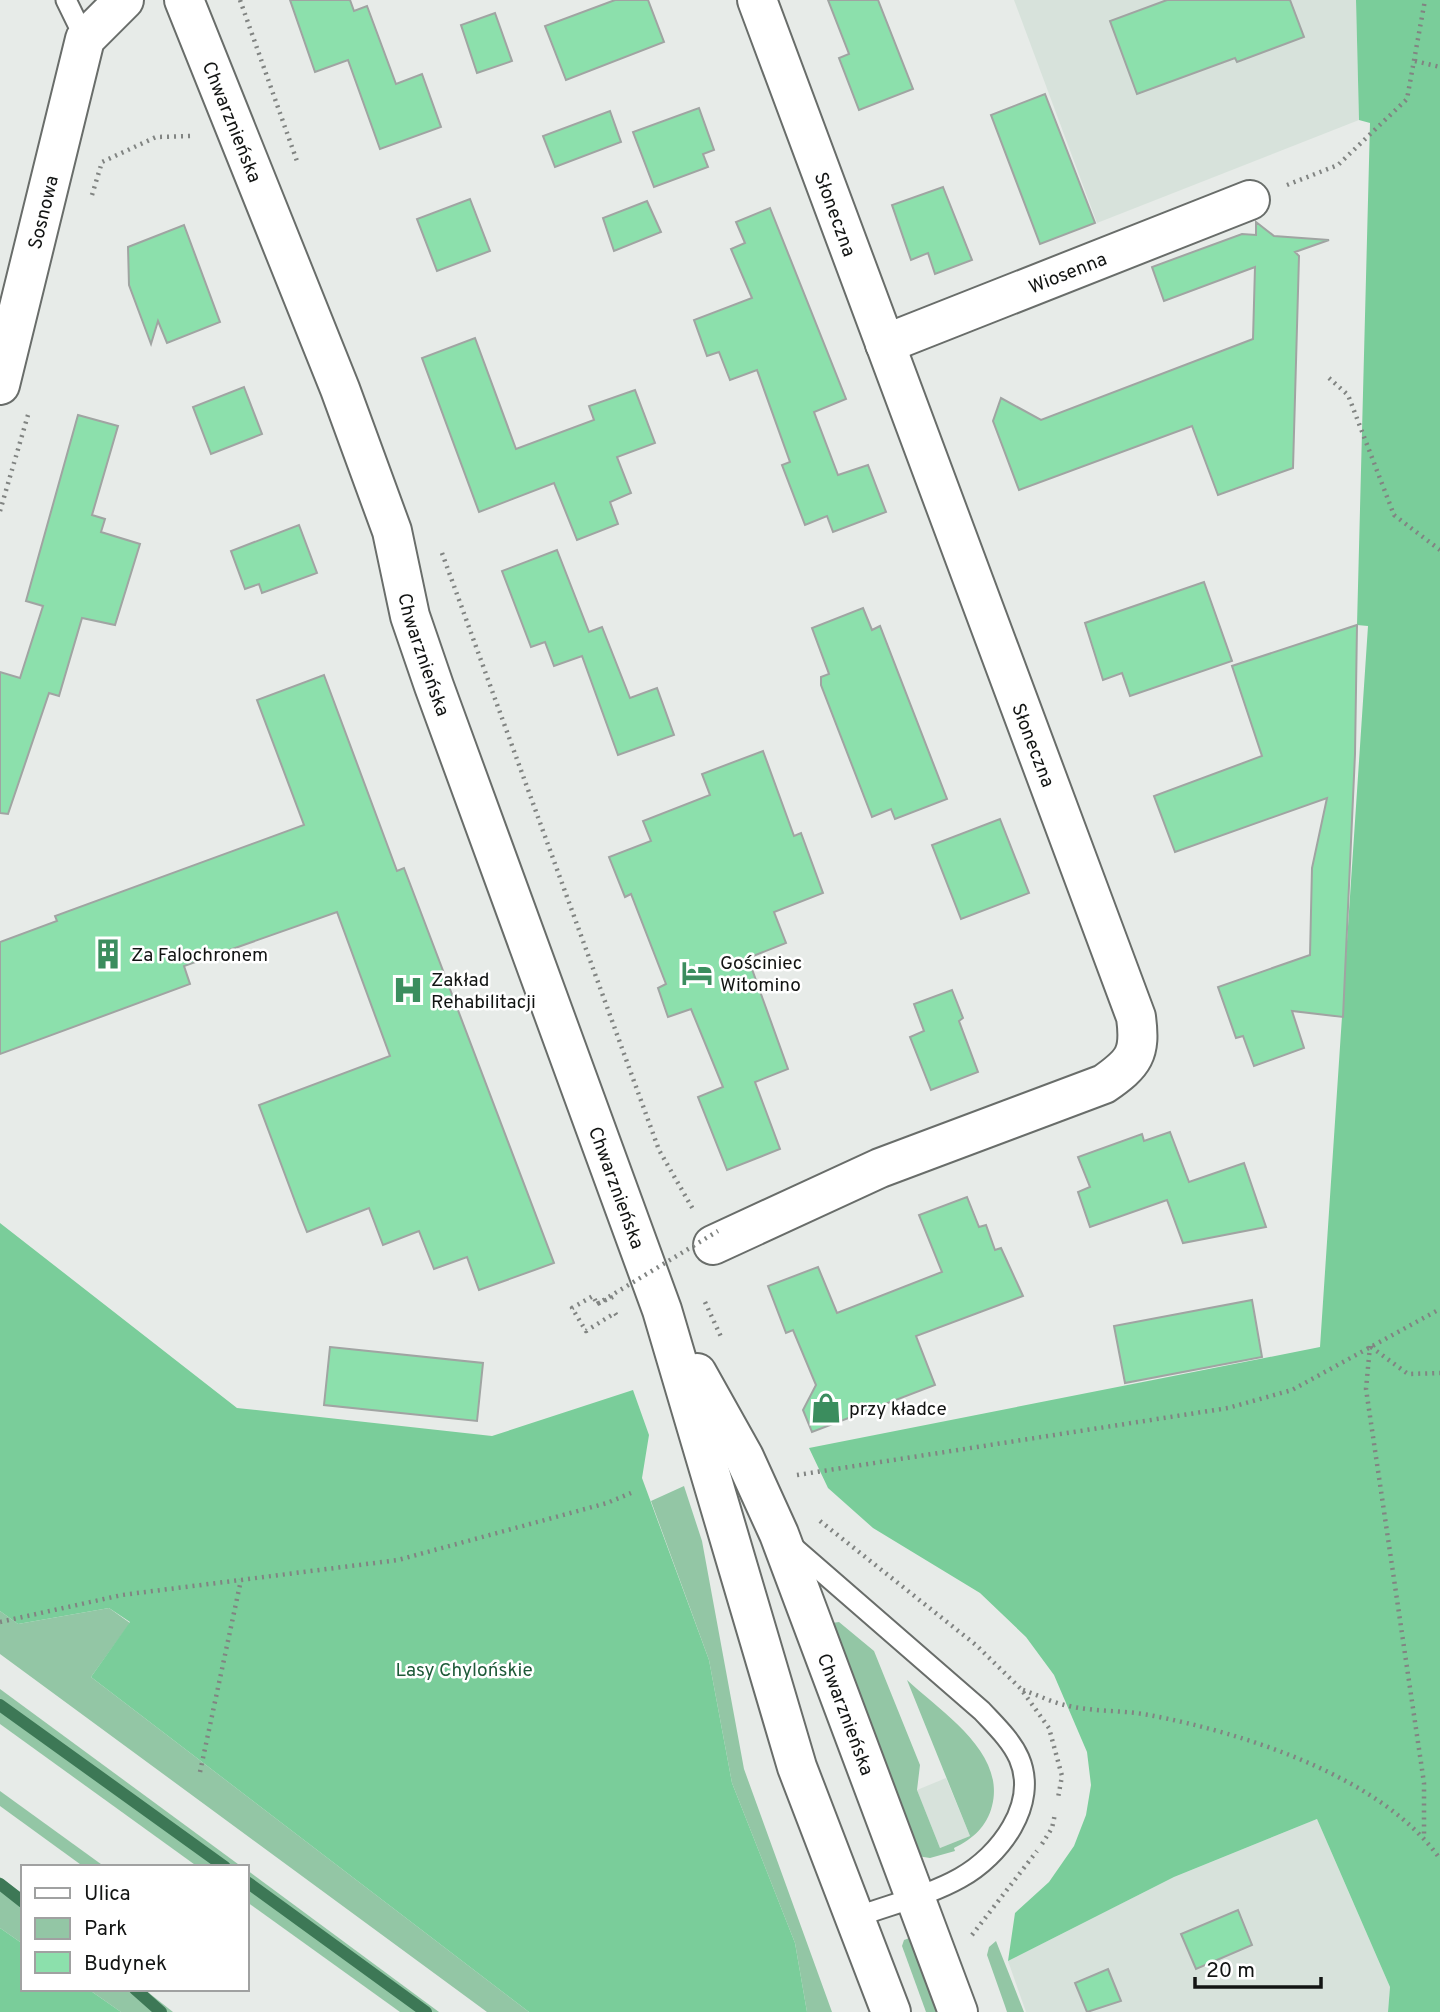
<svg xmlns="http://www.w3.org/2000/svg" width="1440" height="2012" viewBox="0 0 1440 2012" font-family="Overpass,sans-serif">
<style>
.built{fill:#d7e2db}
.green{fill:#93c6a5}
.forest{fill:#7acd9a}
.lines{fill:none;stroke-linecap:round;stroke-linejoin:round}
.stream{stroke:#3d7856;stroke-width:12}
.building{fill:#8ce0ac;stroke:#a0a4a2;stroke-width:2}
.lane-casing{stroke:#696d6a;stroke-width:23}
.street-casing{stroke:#696d6a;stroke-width:42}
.secondary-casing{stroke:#696d6a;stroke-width:42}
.path{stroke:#818482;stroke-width:4.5;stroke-dasharray:2 5;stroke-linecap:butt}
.lane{stroke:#fff;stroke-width:19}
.street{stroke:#fff;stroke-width:38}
.secondary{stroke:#fff;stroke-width:38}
.path-bridge{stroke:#818482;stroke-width:4.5;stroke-dasharray:2 5;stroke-linecap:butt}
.labels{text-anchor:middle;stroke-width:5;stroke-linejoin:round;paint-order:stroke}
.street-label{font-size:19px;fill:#121413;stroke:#fff}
.poi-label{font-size:19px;fill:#121413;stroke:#fff;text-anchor:start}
.park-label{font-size:19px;fill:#1d5a38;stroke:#fff}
</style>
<rect width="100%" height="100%" fill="#e7ebe8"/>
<g class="built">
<polygon points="1014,0 1356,0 1359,120 1097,223"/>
<polygon points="946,1778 970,1836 940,1848 917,1790"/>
<polygon points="1317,1819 1390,1987 1388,2012 1026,2012 1008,1961 1174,1877"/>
</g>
<g class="green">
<polygon points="684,1486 702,1541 744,1769 832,2012 807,2012 795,1943 732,1783 709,1660 651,1501"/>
<polygon points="109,1608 130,1623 91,1677 529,2012 487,2012 0,1654 0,1611 18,1624"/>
<path d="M 839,1622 L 874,1651 L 920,1765 L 917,1790 L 940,1848 L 970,1836 L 907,1680 C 941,1712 1006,1752 992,1806 C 987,1826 973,1839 954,1848 L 955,1851 L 930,1858 L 917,1856 L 832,1623 Z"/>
<polygon points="0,1689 242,1867 198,1867 0,1724"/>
<polygon points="0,1791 105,1867 84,1867 0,1806"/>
<polygon points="247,1870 439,2012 400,2012 247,1902"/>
<polygon points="0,1877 23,1894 23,1944 0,1928"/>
<polygon points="912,1937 941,2012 926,2012 902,1946 904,1940"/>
<polygon points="996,1941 1024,2012 1007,2012 1005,2006 987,1955 989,1947"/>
<polygon points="88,1989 144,1989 173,2012 121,2012"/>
</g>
<g class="forest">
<polygon points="1356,0 1440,0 1440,2012 1388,2012 1390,1987 1317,1819 1174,1877 1008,1961 1015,1913 1049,1882 1074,1846 1086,1815 1091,1785 1087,1752 1054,1675 1026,1637 980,1593 873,1528 828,1488 809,1448 1320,1347 1368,626 1357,625 1370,123 1359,120"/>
<polygon points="0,1223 237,1408 492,1436 633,1390 649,1435 642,1478 709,1660 732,1783 795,1943 807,2012 529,2012 91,1677 130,1622 109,1608 18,1624 0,1611"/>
<polygon points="0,1928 23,1944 23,1989 88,1989 121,2012 0,2012"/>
</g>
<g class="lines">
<g class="stream">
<polyline points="0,1705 225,1867"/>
<polyline points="247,1882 426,2012"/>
<polyline points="0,1884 23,1902"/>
<polyline points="135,1989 161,2012"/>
</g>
</g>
<g class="building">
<polygon points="290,0 350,0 354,11 367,6 396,84 422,74 441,127 380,149 348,60 315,72"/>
<polygon points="615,0 648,0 664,42 566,80 545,26"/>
<polygon points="828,0 878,0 913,89 859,110 839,58 849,54"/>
<polygon points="1167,0 1290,0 1304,37 1237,62 1235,58 1137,94 1110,21"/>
<polygon points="495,13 512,61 477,73 461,25"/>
<polygon points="1045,94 1095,223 1040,244 991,115"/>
<polygon points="699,108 714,150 703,154 708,167 654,187 633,132"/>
<polygon points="610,111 621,142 555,167 543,136"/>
<polygon points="943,187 972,260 935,274 928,253 911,260 892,205"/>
<polygon points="470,199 490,251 437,271 417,219"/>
<polygon points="647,201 661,232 614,251 603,218"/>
<polygon points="770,208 846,399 814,412 838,475 868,465 886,512 833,532 827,516 805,525 782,465 790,462 757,370 730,380 719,352 707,356 694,320 752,298 731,249 745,243 736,222"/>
<polygon points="1256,222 1274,236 1329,240 1295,252 1299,256 1293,468 1218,495 1192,426 1019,490 993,421 1001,398 1041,420 1253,339 1255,267 1164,301 1152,267 1242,234 1256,235"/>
<polygon points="184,225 220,322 167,343 158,321 151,344 129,285 128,247"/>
<polygon points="475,338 516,449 594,420 589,406 635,390 655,443 617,457 631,493 610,502 618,524 577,540 554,483 479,512 422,358"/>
<polygon points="244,387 262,434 211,454 193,407"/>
<polygon points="78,415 118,426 92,515 105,519 101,532 140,544 115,625 82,618 59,696 49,693 8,814 0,813 0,672 20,678 43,606 26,601"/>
<polygon points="299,525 317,573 262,593 259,584 245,589 231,551"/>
<polygon points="557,550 589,632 602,627 630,698 657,688 674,735 618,755 582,656 554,666 545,642 531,647 502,571"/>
<polygon points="1204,582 1232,661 1130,696 1122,673 1103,680 1085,623"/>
<polygon points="863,608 872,630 880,626 947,799 895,819 891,809 872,817 821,685 821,677 829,674 812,628"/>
<polygon points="1357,625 1355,754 1343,1017 1292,1011 1304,1048 1254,1066 1243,1036 1236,1038 1218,987 1310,955 1312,868 1327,798 1175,852 1154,796 1262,756 1232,666"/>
<polygon points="324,675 397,871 404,868 554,1263 479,1290 467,1257 434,1269 419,1231 383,1245 369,1208 307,1232 299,1212 259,1105 390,1056 337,912 184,966 190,984 0,1054 0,942 57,921 55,916 304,825 257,700"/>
<polygon points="763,751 794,836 801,833 823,893 774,912 786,943 748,958 788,1069 755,1082 780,1149 727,1170 698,1097 723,1087 691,1009 668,1017 658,988 666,984 631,894 625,897 609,857 651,841 643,821 710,795 702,774"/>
<polygon points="1000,819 1029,893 961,919 932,845"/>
<polygon points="952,990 963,1018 959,1021 978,1072 931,1090 910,1037 924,1031 914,1004"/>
<polygon points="1170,1132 1189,1182 1244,1163 1266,1227 1183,1243 1167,1200 1090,1227 1078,1192 1090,1187 1078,1157 1142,1134 1144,1141"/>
<polygon points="967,1197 979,1227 986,1225 995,1250 1001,1248 1023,1296 916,1336 935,1385 812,1432 803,1410 816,1385 793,1330 786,1333 768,1286 818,1267 837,1313 942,1272 919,1215"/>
<polygon points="1252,1300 1262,1357 1125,1383 1114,1326"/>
<polygon points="330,1347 483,1363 477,1421 324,1405"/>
<polygon points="1238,1910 1252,1945 1196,1969 1181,1934"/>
<polygon points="1108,1969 1121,2001 1087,2012 1075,1983"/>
</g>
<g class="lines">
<g class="lane-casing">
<g id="lane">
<polyline points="66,0 85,39"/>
<path d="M 791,1545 L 982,1711 C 995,1725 1011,1740 1019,1758 C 1039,1804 1000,1856 960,1878 C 928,1896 888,1905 854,1918"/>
</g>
</g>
<g class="street-casing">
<g id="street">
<path id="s1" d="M 885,344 L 1250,200"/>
<path id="s2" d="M 0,385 L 85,39 L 124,0"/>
<path d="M 713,1245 L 880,1168 L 1104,1084 C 1134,1063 1141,1054 1136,1017 L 757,0"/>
</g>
</g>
<g class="secondary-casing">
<g id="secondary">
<path id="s3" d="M 184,0 L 340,389 L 392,531 L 410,616 L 434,686 L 662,1310 L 797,1767 L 891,2012"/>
<path id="s4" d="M 697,1373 L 744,1457 L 779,1534 L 958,2012"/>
</g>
</g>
<g class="path">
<polyline points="240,0 298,164"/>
<polyline points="1415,61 1440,67"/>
<polyline points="1287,185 1338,165 1407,99 1425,0"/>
<polyline points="92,195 102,162 156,137 191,136"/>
<polyline points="1329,378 1348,395 1394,515 1440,550"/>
<polyline points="0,511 28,415"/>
<polyline points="442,553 659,1150 694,1211"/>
<polyline points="613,1297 597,1304 593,1296 572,1308 586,1331 615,1313 619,1319"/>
<polyline points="705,1302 722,1339"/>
<polyline points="1370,1346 1366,1389 1424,1783 1424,1836"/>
<polyline points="1371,1347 1408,1374 1440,1373"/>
<polyline points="797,1475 1228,1408 1292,1390 1440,1309"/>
<polyline points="820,1521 976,1645 1021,1689 1049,1728 1062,1776 1058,1798"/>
<polyline points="0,1622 122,1595 398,1560 607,1503 631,1493"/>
<path d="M 1023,1690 C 1038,1695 1053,1703 1069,1706 C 1095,1712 1123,1710 1149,1715 C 1244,1733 1383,1777 1440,1859"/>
<polyline points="200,1772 241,1580"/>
<polyline points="1042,1844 1052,1828 1055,1814"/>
<polyline points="972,1935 1037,1851"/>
</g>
<use href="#lane" class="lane"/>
<use href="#street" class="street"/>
<use href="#secondary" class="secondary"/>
<polyline class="path-bridge" points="597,1304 718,1231"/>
</g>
<defs>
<g id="building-bare" transform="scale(2.415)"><path d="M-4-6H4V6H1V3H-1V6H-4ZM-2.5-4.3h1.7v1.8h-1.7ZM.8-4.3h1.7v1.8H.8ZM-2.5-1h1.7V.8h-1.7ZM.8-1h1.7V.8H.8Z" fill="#3b8d5e" stroke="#fff" stroke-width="2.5" paint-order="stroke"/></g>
<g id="hotel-bare" transform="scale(2.415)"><path d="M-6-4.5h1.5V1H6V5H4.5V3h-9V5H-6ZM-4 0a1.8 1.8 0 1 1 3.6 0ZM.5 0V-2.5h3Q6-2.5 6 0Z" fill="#3b8d5e" stroke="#fff" stroke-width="2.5" paint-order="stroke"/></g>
<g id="hospital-bare" transform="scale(2.415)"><path d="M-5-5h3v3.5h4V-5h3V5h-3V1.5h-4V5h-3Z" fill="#3b8d5e" stroke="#fff" stroke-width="2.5" paint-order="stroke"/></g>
<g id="shop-bare" transform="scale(2.415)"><path d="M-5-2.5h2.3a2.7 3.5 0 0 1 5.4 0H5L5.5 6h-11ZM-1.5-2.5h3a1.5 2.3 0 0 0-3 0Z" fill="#3b8d5e" stroke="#fff" stroke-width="2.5" paint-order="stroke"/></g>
</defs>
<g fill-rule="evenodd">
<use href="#building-bare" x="108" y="954"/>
<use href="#hotel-bare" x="697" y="973"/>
<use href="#hospital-bare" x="408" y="990"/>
<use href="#shop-bare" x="826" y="1408"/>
</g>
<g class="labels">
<g class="street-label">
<text dy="7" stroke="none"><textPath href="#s3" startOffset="131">Chwarznieńska</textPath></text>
<text dy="7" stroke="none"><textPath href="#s2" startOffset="178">Sosnowa</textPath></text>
<text transform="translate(836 214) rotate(70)" y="7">Słoneczna</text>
<text dy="7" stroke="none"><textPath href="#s1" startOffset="196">Wiosenna</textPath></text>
<text dy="7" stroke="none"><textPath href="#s3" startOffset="698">Chwarznieńska</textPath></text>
<text transform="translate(1034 745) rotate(69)" y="7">Słoneczna</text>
<text dy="7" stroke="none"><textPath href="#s3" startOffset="1265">Chwarznieńska</textPath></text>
<text dy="7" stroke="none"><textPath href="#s4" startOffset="373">Chwarznieńska</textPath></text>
</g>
<g class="poi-label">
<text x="131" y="961">Za Falochronem</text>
<text x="720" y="969">Gościniec<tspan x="720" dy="22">Witomino</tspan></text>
<text x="431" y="986">Zakład<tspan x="431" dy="22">Rehabilitacji</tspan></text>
<text x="849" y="1415">przy kładce</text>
</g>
<g class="park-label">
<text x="464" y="1676">Lasy Chylońskie</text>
</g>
</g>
<rect x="21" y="1865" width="228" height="126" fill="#ffffff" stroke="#a0a1a1" stroke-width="2"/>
<rect x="35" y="1888" width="35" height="10" fill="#ffffff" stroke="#a0a1a1" stroke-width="2"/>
<text x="84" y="1900" font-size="21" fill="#121413">Ulica</text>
<rect x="35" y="1918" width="35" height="21" fill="#93c6a5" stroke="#a0a1a1" stroke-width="2"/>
<text x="84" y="1935" font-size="21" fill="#121413">Park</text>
<rect x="35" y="1952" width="35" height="21" fill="#8ce0ac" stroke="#a0a1a1" stroke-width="2"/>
<text x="84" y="1970" font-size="21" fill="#121413">Budynek</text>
<path d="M1195 1977v10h126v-10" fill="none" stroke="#121413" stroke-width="3.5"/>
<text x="1206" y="1977" font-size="21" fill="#121413" stroke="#ffffff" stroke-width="5" paint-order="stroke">20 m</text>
</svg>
